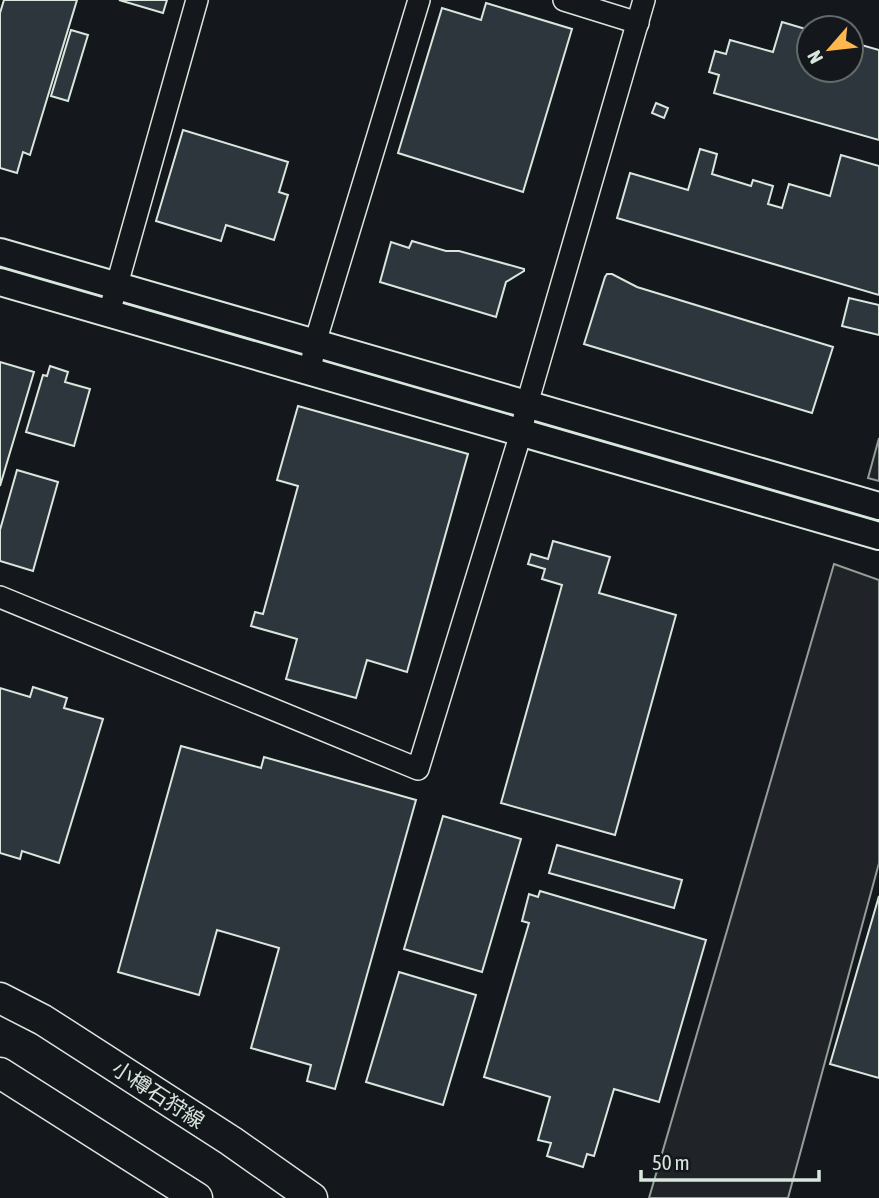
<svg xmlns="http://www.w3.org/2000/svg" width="879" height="1198" viewBox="0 0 879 1198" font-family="'Asap Condensed','Noto Sans JP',sans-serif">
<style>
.green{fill:#202428;stroke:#939e99;stroke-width:2}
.building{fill:#2c363c;stroke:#d8e6dc;stroke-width:2}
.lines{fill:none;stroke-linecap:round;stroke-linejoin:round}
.minor-casing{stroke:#d8e6dc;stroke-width:24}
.tertiary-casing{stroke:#d8e6dc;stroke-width:30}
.secondary-casing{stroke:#d8e6dc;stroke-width:33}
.minor{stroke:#14181c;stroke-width:21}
.tertiary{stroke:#14181c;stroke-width:26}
.secondary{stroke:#14181c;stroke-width:30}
.labels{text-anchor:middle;stroke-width:5;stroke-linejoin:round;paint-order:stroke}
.street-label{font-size:21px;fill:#d8e6dc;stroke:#14181c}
</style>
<rect width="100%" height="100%" fill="#14181c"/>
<g class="green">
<polygon points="879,438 879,481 868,478"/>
<polygon points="834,564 879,580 879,863 788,1198 649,1198"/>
</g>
<g class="building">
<polygon points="4,0 77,0 30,155 23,152 17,173 0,168 0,13"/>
<polygon points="119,0 167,0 163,13"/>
<polygon points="486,3 572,29 523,192 398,153 442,8 481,20"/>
<polygon points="782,22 809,30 809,70 851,70 851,42 879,50 879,140 714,93 719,75 709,72 715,51 726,54 730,40 773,52"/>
<polygon points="71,30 88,35 68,101 51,96"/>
<polygon points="656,103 668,108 664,118 652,113"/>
<polygon points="183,130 288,162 279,192 288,195 274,240 226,225 221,241 156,221"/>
<polygon points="700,149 717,154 712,174 751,186 753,180 773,186 768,204 782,208 789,184 830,196 841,155 879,166 879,295 617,218 630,173 688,190"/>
<polygon points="412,241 446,251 459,251 524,269 524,271 506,282 496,317 380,282 391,242 409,248"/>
<polygon points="607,274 612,274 637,287 833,347 812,413 584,344 605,277"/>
<polygon points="849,298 879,305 879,335 842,326"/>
<polygon points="0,362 34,372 0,486"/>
<polygon points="50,366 68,372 65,382 90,389 74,446 26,432 43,375 47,376"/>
<polygon points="298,406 468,454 407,672 367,660 356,698 286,679 297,639 251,626 255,612 263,614 298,486 277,480"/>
<polygon points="17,470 58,482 33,571 0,561 0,530"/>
<polygon points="553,541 610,557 599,593 676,615 615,835 501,803 562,585 542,579 545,569 528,564 531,554 548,559"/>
<polygon points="33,687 67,698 64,708 103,719 59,863 22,851 20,859 0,853 0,688 30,697"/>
<polygon points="181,746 261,768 264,757 416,800 335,1089 307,1081 311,1065 251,1048 279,948 217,930 199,995 118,972"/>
<polygon points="443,816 521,839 482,972 404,949"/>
<polygon points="557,845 682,880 674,908 549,873"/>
<polygon points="540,891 706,940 659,1102 614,1089 594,1156 587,1154 583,1167 547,1156 551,1143 538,1140 550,1097 484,1077 529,923 522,921 529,894 538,897"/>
<polygon points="879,896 879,1078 830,1064"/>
<polygon points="399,972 476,995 443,1105 366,1082"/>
</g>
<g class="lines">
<g class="minor-casing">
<g id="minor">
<polyline points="564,0 638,23"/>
<polyline points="109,313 197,0"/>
<polyline points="310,372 315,343 419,0"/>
<polyline points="0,597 418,769 521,433 527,404 644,0"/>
</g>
</g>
<g class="tertiary-casing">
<g id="tertiary">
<polyline points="0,252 879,506"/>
<polyline points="0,282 879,536"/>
</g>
</g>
<g class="secondary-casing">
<g id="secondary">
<polyline points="0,998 43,1020 231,1141 312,1198"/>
<polyline points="0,1073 197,1198"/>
</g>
</g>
<use href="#minor" class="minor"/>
<use href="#tertiary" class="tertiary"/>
<use href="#secondary" class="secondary"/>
</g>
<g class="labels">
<g class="street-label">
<text transform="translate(158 1095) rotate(33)" y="7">小樽石狩線</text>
</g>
</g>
<g transform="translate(830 49) rotate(242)"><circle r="33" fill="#14181c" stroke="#626a69" stroke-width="2"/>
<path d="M0-5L12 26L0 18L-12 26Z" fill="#ffb74d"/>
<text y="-10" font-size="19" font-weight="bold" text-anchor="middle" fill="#d8e6dc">N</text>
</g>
<path d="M641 1170v10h178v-10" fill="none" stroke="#d8e6dc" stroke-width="3.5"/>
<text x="652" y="1170" font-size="21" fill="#d8e6dc" stroke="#14181c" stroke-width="5" paint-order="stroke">50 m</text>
</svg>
